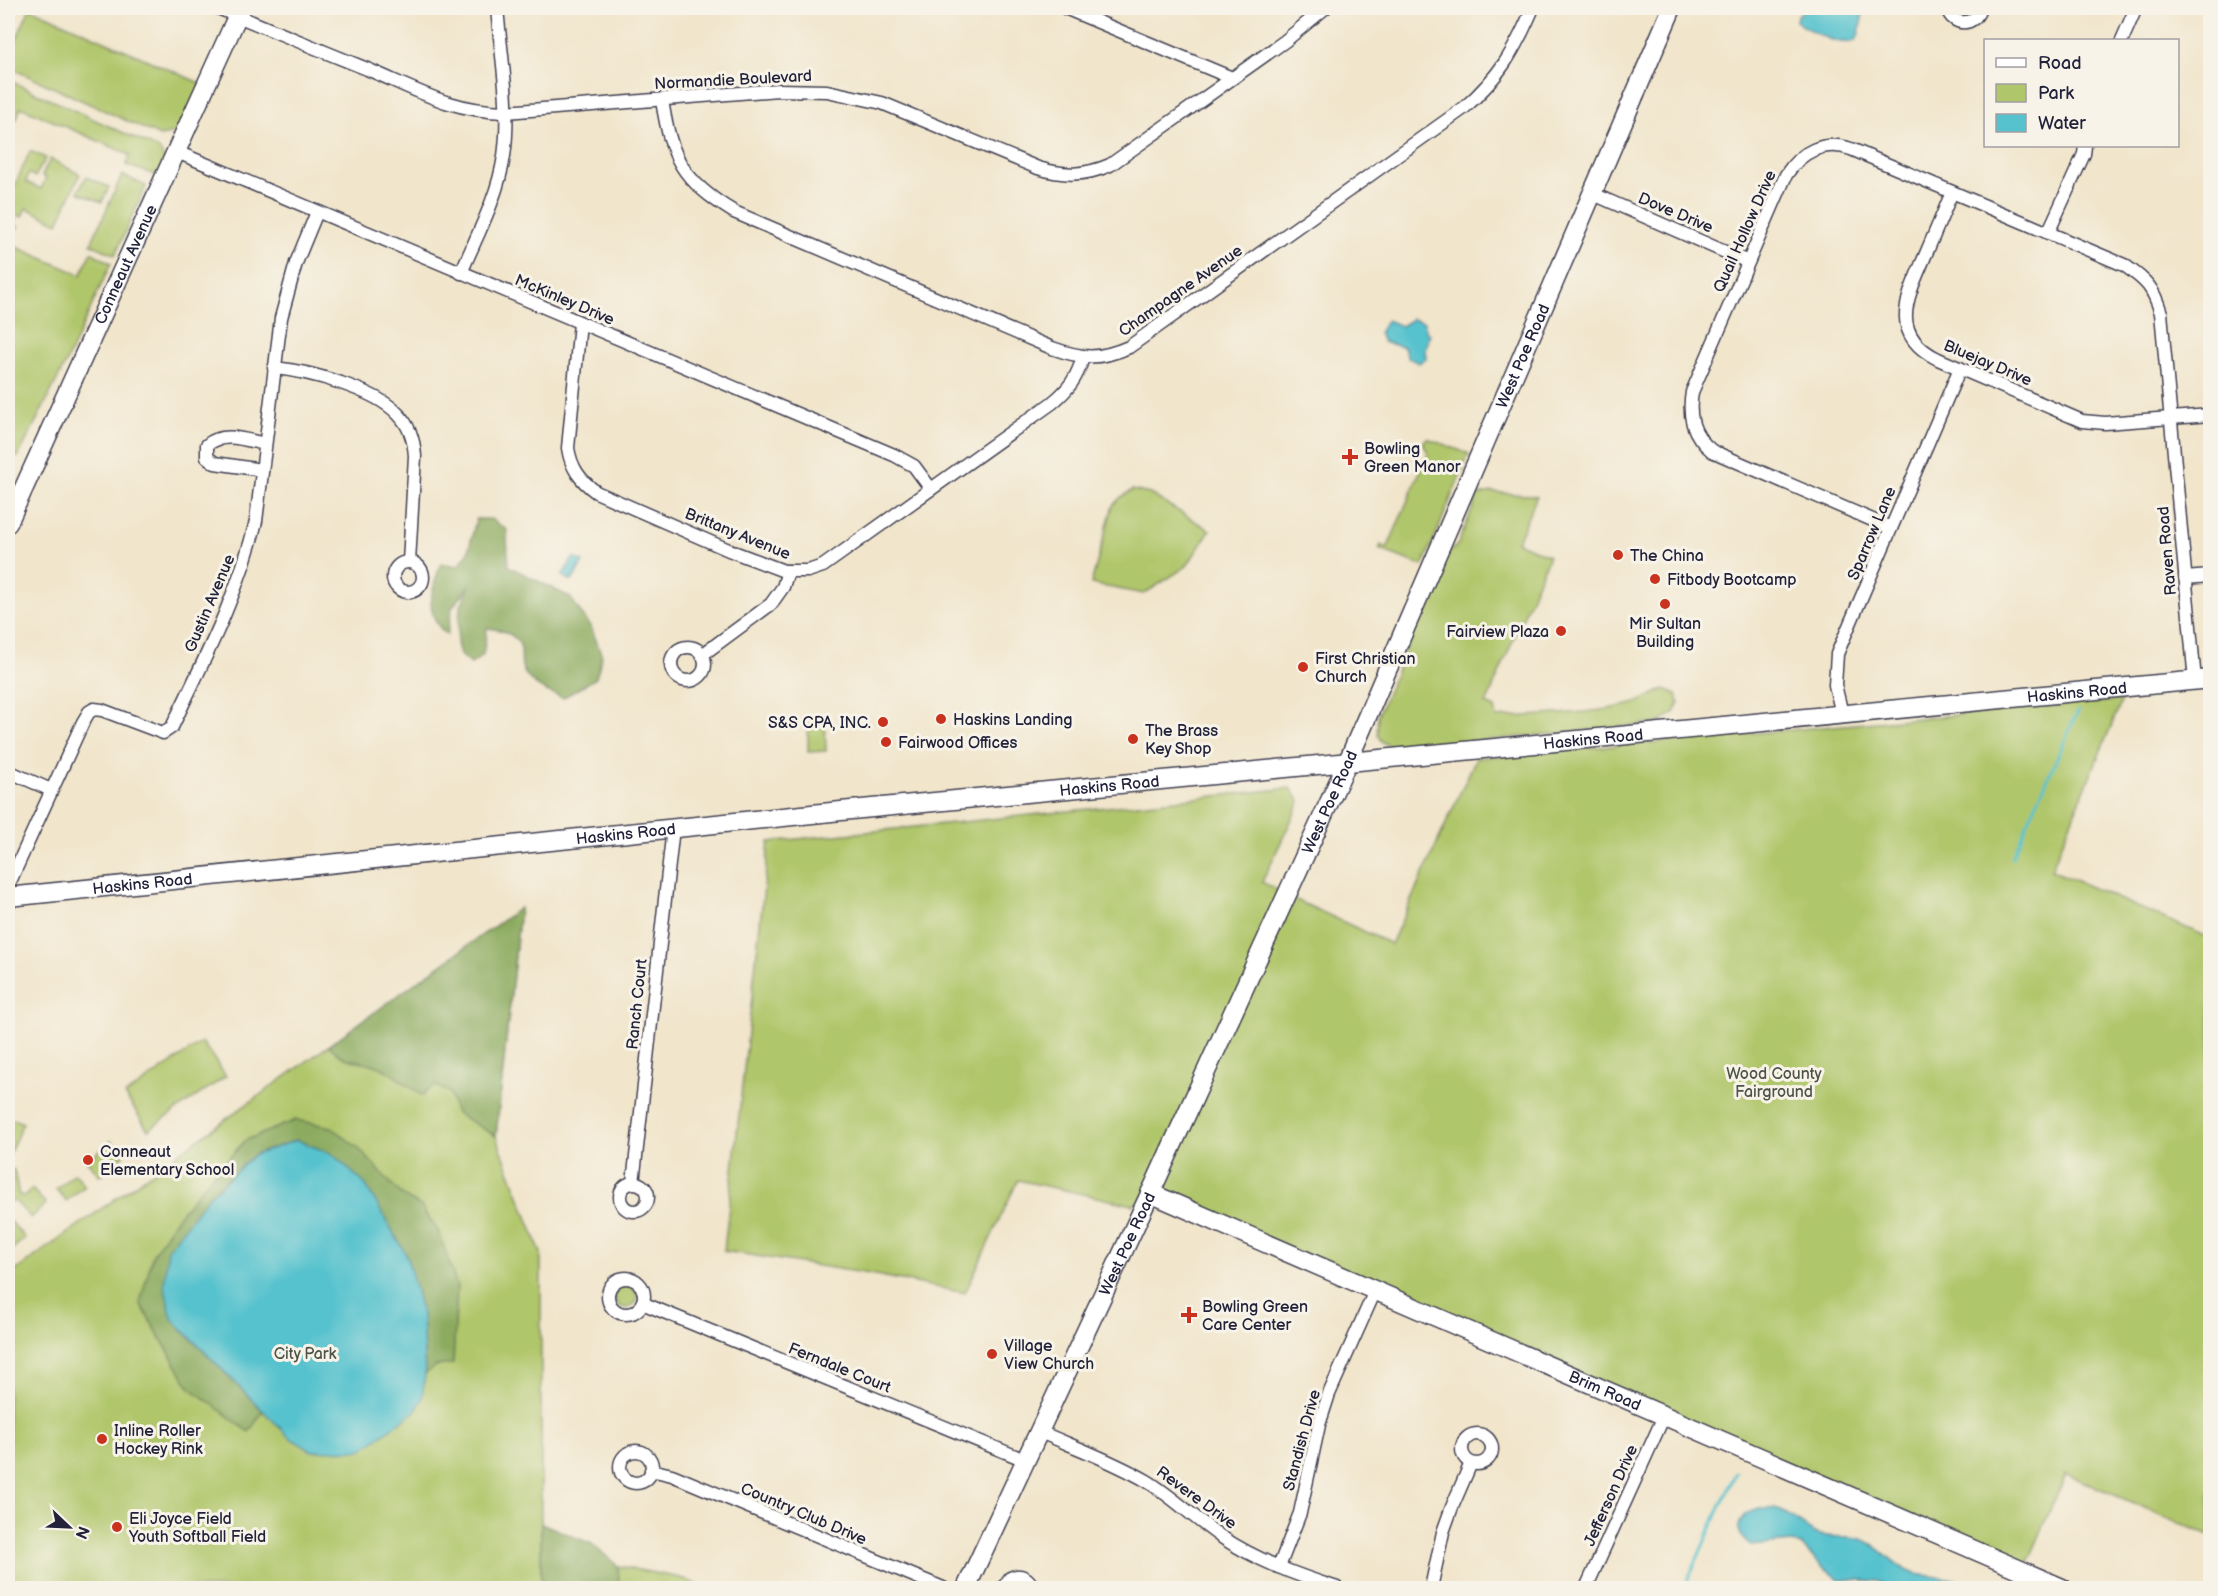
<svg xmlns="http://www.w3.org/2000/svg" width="2218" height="1596" viewBox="0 0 2218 1596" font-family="'Balsamiq Sans',sans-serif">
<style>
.green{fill:#b0c66a;stroke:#697452;stroke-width:1.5}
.forest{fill:#8cab5e;stroke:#57664c;stroke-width:1.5}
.water{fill:#56c2ce;stroke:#3c7284;stroke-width:1.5}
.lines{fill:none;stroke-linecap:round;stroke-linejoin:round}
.stream{stroke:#56c2ce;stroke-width:3}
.street-casing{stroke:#413f51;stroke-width:15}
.secondary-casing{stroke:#413f51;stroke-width:21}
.street{stroke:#fff;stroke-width:12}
.secondary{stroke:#fff;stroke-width:18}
.poi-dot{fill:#c8321e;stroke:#f7f3e8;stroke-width:2}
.labels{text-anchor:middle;stroke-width:6;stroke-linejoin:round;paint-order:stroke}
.street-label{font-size:16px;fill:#22223b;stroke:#f7f3e8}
.poi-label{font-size:16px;fill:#22223b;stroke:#f7f3e8;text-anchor:start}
.park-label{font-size:16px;fill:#4d5349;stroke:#f7f3e8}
</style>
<rect width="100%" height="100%" fill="#f7f3e8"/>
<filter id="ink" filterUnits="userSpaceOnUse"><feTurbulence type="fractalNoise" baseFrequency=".0167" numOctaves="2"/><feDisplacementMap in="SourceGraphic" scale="12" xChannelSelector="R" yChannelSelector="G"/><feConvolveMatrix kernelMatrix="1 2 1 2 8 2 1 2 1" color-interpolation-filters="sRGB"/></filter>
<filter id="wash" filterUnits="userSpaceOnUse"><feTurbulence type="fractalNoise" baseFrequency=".008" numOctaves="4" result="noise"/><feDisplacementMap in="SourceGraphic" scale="24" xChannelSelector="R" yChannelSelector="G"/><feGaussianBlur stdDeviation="1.35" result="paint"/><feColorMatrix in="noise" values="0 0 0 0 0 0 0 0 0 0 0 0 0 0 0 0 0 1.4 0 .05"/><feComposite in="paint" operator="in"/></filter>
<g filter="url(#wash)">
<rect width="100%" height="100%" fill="#f1e5cb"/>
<g class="green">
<polygon points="30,8 202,84 184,124 175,133 160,136 8,67 8,58"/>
<polygon points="8,80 159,149 165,160 163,170 155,175 126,165 130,155 21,107 16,120 8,117"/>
<polygon points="30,151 46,158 35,177 29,173 26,182 41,189 46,178 42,176 50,159 80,174 58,223 26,208 22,217 9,212 8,201"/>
<polygon points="122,175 146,186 115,255 91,244"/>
<polygon points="86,177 109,187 102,202 78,192"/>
<polygon points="8,215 16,219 14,224 18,226 10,244 81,275 91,252 111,263 69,356 18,457 8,452"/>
<polygon points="1427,438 1469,454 1423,566 1379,549 1381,545 1387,549 1428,453 1423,443"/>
<polygon points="1132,490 1150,494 1210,530 1187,566 1144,594 1091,584 1113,505 1121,497"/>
<path d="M 1492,492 L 1537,496 L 1517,542 L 1549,556 L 1486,704 L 1495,708 L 1497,718 C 1539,714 1591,715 1632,704 C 1644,701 1653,693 1665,689 L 1677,694 L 1679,703 L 1674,713 L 1659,723 L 1398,749 C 1376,743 1376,736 1378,715 L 1443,559 L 1458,544 L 1478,495 Z"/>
<polygon points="2122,700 2051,870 2210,938 2210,1536 2066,1474 2024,1572 1150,1193 1133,1205 1018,1180 965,1293 876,1275 724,1251 769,842 1291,788 1300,802 1262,882 1294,899 1391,944 1476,758"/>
<polygon points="808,724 825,724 826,751 808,752"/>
<polygon points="520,908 496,1136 541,1253 541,1588 8,1588 8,1276"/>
<polygon points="202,1042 226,1076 148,1130 125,1095"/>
<polygon points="8,1117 23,1123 8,1157"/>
<polygon points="111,1141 124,1156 100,1176 87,1161"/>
<polygon points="8,1167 14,1170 19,1195 25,1196 32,1189 46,1204 31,1218 15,1201 11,1201 8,1204"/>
<polygon points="75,1173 85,1186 66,1201 56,1189"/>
<polygon points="11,1222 25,1238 8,1253 8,1226"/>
<circle cx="626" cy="1297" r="11"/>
<polygon points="618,1566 681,1578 705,1588 619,1588"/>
</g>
<g class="forest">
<path d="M 476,519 L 491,519 L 507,530 L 508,566 L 570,597 L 591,627 L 602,656 L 596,678 L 563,698 C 546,691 535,688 524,672 C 520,666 522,656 521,649 C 519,634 499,629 487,628 L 483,655 L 471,664 L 460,655 L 457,643 L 460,608 L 470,584 L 452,608 L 447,635 C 422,613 432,590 441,563 L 458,566 L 468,553 Z"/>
<path d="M 520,908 L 496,1136 L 456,1113 L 449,1092 L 436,1086 L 427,1090 L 423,1096 C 410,1087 397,1077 384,1069 C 362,1056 348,1068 329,1045 Z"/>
<polygon points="296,1120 331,1127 358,1148 403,1196 421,1206 439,1232 457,1286 453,1364 436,1366 425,1374 422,1314 297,1140 254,1155 207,1198 172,1319 263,1411 249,1432 189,1387 140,1303 153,1254 175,1220 210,1178 246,1140"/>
<polygon points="541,1523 592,1544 618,1566 619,1588 541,1588"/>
</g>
<g class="water">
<path d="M 1806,8 L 1864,8 L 1859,34 L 1855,41 C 1838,47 1809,31 1796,21 L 1797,16 Z"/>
<polygon points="1412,319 1424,322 1426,332 1430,334 1425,350 1426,358 1419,363 1408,358 1404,347 1383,342 1379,333 1387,320 1401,326"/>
<polygon points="574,557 583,562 572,581 562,576"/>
<polygon points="297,1140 332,1154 366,1185 407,1256 422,1314 425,1374 422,1399 416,1410 410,1415 361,1450 312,1451 290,1438 172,1319 164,1284 168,1249 207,1198 254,1155"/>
<path d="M 1760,1509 C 1766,1509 1773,1508 1778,1510 C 1792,1514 1803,1528 1817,1534 C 1831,1539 1844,1535 1858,1538 C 1880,1543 1894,1568 1916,1574 C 1930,1577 1943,1576 1957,1580 L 1962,1588 L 1893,1588 L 1878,1581 L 1840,1579 L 1823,1568 L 1801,1545 L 1792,1542 L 1751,1546 C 1731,1530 1737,1515 1760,1509 Z"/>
</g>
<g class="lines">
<g class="stream">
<polyline points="2012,858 2078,711"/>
<polyline points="1684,1588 1736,1472"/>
</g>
</g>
</g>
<g filter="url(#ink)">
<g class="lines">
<g class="street-casing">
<g id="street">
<path d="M 218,8 C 267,28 317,49 367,69 C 417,90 450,111 506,112 L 778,90 L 827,91 L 882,103 L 1038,168 C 1064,176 1084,176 1110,165 L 1285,41 L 1325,8"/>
<polyline points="1065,8 1232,78"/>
<path d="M 1947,8 C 1952,27 1975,27 1980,8"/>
<polyline points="2122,40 2136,8"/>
<path d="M 662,100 C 671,158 682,181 734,212 L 1052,348 C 1083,359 1099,360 1129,347 L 1464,108 C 1500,76 1514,52 1533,8"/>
<polyline points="177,152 894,455 914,466 931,489"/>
<path d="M 1952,192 C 1943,214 1934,235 1925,256 C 1908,296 1887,334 1938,359 L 2082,421 L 2105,423 L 2210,415"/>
<polyline points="1591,193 1748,262"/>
<polyline points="2048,233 2084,154 2085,146"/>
<path d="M 461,273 C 477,235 498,197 504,156 C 511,107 501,56 497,8"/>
<path d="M 580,323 L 568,448 C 571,468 580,480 596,492 L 731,551 L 784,571 L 808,571 L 823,566 L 1052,403 C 1069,389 1077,378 1083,357"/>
<path d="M 274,368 C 308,371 375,389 398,414 C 410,426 414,440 415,456 L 409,562"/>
<path d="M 262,470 L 215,463 L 207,457 L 207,445 C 223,431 246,440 265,444"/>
<path d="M 1891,528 L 1712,451 C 1692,435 1688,416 1692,392 L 1786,175 C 1801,151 1824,140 1851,149 L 2124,265 C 2147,281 2153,287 2161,313 L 2195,681"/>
<circle cx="408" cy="577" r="15"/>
<polyline points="2185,578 2210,576"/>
<circle cx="688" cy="664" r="17"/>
<polyline points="702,655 771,604 783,587 788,571"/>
<polyline points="1842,714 1835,685 1837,654 1960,368"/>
<polyline points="8,771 51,790"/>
<path d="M 8,886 L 83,722 L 89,712 L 94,709 L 102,710 L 163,733 L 172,727 C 204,660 239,593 256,521 L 281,318 L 296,263 L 317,212"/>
<polyline points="633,1183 673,828"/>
<circle cx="634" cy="1197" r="14"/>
<circle cx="626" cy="1296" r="18"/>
<polyline points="642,1303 1025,1460"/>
<path d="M 1038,1431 C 1074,1447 1113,1461 1147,1481 C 1173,1497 1195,1519 1220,1536 C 1256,1560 1296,1575 1337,1588"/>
<circle cx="1477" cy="1449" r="15"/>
<circle cx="636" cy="1467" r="16"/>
<polyline points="651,1470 672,1475 943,1588"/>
<polyline points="1279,1567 1300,1513 1319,1425 1329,1394 1375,1291"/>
<path d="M 1003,1588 L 1010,1578 C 1020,1573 1029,1577 1033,1588"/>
<polyline points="1431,1588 1443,1532 1452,1507 1471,1463"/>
<polyline points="1586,1588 1664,1416"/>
</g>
</g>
<g class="secondary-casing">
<g id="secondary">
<path id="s1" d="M 8,523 L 241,8"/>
<path id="s2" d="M 8,897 L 841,811 L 2210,679"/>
<path id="s3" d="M 1150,1193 L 2062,1588"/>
<path id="s4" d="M 966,1588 L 1156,1181 L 1348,761 L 1672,8"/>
</g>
</g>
<use href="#street" class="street"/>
<use href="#secondary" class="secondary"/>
</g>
</g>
<g class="poi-dot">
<path d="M1347 448h6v6h6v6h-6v6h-6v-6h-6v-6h6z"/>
<circle cx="1618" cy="555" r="6"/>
<circle cx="1655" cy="579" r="6"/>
<circle cx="1665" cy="604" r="6"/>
<circle cx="1561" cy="631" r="6"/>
<circle cx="1303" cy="667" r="6"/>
<circle cx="941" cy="719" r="6"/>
<circle cx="883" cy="722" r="6"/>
<circle cx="1133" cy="739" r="6"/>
<circle cx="886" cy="742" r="6"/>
<circle cx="88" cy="1160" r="6"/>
<path d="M1186 1306h6v6h6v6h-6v6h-6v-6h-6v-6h6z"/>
<circle cx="992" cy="1354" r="6"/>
<circle cx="102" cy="1439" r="6"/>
<circle cx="117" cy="1527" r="6"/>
</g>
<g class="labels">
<g class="street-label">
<text transform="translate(733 79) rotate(-3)" y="6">Normandie Boulevard</text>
<text transform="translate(1676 212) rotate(23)" y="6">Dove Drive</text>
<text transform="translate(1744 231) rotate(-66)" y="6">Quail Hollow Drive</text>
<text dy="6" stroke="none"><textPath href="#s1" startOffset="284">Conneaut Avenue</textPath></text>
<text transform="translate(1180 290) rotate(-35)" y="6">Champagne Avenue</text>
<text transform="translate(565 299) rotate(23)" y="6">McKinley Drive</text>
<text dy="6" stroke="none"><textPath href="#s4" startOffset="1352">West Poe Road</textPath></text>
<text transform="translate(1988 362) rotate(23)" y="6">Bluejay Drive</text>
<text transform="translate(738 533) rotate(22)" y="6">Brittany Avenue</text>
<text transform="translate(1871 533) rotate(-67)" y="6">Sparrow Lane</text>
<text transform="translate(2166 551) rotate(-95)" y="6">Raven Road</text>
<text transform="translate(209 603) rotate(-67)" y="6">Gustin Avenue</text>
<text dy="6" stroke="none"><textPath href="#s2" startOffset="2079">Haskins Road</textPath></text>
<text dy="6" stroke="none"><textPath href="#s2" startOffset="1593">Haskins Road</textPath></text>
<text dy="6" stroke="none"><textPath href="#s2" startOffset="1107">Haskins Road</textPath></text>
<text dy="6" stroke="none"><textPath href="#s4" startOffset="866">West Poe Road</textPath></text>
<text dy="6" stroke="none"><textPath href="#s2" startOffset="621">Haskins Road</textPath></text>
<text dy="6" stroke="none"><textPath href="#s2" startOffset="135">Haskins Road</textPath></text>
<text transform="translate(636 1004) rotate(-84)" y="6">Ranch Court</text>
<text dy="6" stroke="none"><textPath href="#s4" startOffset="380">West Poe Road</textPath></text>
<text transform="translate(840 1367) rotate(22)" y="6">Ferndale Court</text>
<text dy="6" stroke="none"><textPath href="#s3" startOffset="496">Brim Road</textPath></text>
<text transform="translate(1301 1440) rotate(-75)" y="6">Standish Drive</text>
<text transform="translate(1610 1495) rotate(-66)" y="6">Jefferson Drive</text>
<text transform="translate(1197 1497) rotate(36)" y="6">Revere Drive</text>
<text transform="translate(804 1513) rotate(23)" y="6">Country Club Drive</text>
</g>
<g class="poi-label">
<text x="1364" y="454">Bowling<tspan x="1364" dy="18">Green Manor</tspan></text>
<text x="1630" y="561">The China</text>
<text x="1667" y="585">Fitbody Bootcamp</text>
<text x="1665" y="629" text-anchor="middle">Mir Sultan<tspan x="1665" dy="18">Building</tspan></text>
<text x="1549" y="637" text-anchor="end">Fairview Plaza</text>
<text x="1315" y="664">First Christian<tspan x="1315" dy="18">Church</tspan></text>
<text x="953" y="725">Haskins Landing</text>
<text x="871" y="728" text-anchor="end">S&amp;S CPA, INC.</text>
<text x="1145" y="736">The Brass<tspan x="1145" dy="18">Key Shop</tspan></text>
<text x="898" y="748">Fairwood Offices</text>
<text x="100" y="1157">Conneaut<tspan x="100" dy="18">Elementary School</tspan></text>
<text x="1202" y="1312">Bowling Green<tspan x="1202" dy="18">Care Center</tspan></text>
<text x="1004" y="1351">Village<tspan x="1004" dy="18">View Church</tspan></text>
<text x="114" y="1436">Inline Roller<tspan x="114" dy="18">Hockey Rink</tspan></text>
<text x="129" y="1524">Eli Joyce Field<tspan x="129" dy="18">Youth Softball Field</tspan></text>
</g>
<g class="park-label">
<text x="1774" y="1079">Wood County<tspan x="1774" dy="18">Fairground</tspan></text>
<text x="305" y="1359">City Park</text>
</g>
</g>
<rect width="2218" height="1596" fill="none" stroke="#f7f3e8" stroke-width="30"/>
<rect x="1984" y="39" width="195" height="108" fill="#f7f3e8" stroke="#a29fa3" stroke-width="1.5"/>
<rect x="1996" y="58" width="30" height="9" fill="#ffffff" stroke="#a29fa3" stroke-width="1.5"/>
<text x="2038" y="69" font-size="18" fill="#22223b">Road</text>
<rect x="1996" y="84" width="30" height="18" fill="#b0c66a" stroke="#a29fa3" stroke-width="1.5"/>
<text x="2038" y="99" font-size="18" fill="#22223b">Park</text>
<rect x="1996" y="114" width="30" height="18" fill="#56c2ce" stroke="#a29fa3" stroke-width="1.5"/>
<text x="2038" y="129" font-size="18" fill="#22223b">Water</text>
<g transform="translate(69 1527) rotate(113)" stroke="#f7f3e8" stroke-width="4.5" paint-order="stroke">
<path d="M0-4.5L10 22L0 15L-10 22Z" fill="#22223b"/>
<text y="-9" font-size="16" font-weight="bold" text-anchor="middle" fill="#22223b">N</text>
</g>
</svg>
